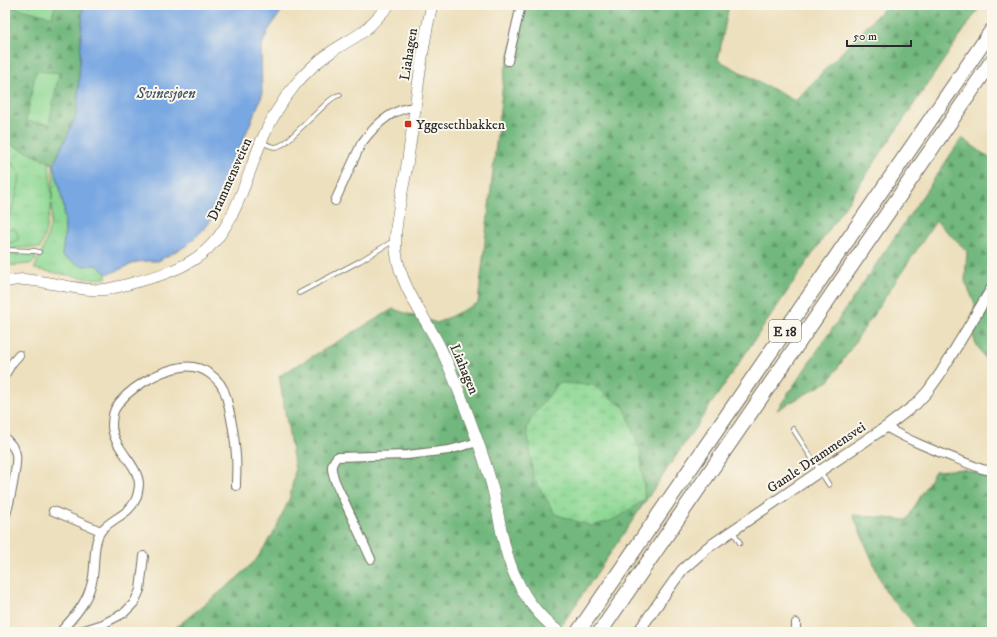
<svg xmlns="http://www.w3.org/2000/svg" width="997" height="637" viewBox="0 0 997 637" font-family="'IM FELL DW Pica',serif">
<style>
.grass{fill:url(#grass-tufts);stroke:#5c8260}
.forest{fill:url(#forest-firs);stroke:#4e7254}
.wetland{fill:url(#wetland-marsh);stroke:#5c8260}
.park{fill:url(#park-dots);stroke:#5c8260}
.pitch{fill:#8ed894;stroke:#5c8260}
.water{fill:#79a7e2;stroke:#526986}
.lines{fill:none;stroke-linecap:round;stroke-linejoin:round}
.service-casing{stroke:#6f6a5e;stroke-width:5.5}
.minor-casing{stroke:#6f6a5e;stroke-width:10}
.tertiary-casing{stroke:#6f6a5e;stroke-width:12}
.secondary-casing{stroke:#6f6a5e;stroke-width:12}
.motorway-casing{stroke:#6f6a5e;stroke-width:16}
.service{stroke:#fff;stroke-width:4}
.minor{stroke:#fff;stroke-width:8}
.tertiary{stroke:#fff;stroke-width:10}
.secondary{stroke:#fff;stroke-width:11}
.motorway{stroke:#fff;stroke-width:14}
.poi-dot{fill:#c8321e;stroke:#fbf7ec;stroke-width:1.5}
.labels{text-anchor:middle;stroke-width:4;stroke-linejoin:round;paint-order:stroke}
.shield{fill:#fbf7ec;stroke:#696865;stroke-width:1}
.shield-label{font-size:13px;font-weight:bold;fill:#2b2b2b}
.street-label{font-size:14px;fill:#2b2b2b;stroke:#fbf7ec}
.poi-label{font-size:14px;fill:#2b2b2b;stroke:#fbf7ec;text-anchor:start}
.water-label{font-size:15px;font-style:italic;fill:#46566b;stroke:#fbf7ec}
</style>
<defs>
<pattern id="grass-tufts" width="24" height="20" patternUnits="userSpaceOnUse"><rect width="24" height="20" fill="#8ed894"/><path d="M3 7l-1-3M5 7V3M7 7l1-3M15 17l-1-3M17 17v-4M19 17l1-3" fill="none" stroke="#7bba80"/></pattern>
<pattern id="forest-firs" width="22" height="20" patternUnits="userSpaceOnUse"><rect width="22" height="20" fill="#72b87e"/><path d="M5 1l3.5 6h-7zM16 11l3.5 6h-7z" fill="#5e9667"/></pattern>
<pattern id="wetland-marsh" width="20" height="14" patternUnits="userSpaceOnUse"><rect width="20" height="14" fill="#8ed894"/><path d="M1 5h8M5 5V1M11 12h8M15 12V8" fill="none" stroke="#7bba80"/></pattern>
<pattern id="park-dots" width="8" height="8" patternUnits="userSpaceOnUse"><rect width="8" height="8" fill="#8ed894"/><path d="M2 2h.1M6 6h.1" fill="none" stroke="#7bba80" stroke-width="1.8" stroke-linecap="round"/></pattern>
</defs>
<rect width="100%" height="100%" fill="#fbf7ec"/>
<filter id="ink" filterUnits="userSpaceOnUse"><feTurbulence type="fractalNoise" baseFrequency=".025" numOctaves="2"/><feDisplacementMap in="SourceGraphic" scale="8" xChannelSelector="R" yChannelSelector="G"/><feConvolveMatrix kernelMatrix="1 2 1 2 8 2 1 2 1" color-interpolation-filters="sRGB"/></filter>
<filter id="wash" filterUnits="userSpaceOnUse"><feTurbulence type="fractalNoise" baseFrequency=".012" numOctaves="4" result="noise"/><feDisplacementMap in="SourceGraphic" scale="16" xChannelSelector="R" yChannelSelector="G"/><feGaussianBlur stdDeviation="0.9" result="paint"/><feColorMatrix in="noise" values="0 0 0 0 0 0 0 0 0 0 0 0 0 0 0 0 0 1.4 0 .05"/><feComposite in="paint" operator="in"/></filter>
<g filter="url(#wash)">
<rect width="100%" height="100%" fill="#ede0be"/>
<g class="grass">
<path d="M 5,130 L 49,158 L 52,201 L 53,181 L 53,163 L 54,164 L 64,208 L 65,231 L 62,256 L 82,266 L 97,265 L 106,274 L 106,278 L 90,279 L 34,269 C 45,246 52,229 52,204 C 47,219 47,233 40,248 L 20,248 L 5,249 L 5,245 L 17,240 L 14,228 L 5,231 L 5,223 L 8,219 L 16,194 L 19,177 L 18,171 L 13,164 L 5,160 Z"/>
<polygon points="27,252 32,253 35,256 36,260 30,264 5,266 5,253"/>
</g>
<g class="forest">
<polygon points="5,5 83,5 77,114 54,164 5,142"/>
<polygon points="524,5 729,5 718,60 795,101 887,5 981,5 557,632 170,632 234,581 256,560 276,529 290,497 295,470 279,376 393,309 437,323 478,303 504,74"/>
<polygon points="962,138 992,160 992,370 975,342 972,331 975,304 965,281 967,251 936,221 829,381 777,410"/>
<polygon points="963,469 992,477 992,632 917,632 910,619 886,593 853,515 907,520 935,471"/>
</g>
<polygon class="wetland" points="559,383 593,385 625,408 640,450 645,499 619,517 607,522 591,526 555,514 533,476 527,428 533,415"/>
<polygon class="park" points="13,228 16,230 18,238 18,240 5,245 5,231"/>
<g class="pitch">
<polygon points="6,5 55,5 52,17"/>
<polygon points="36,71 59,73 49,124 26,121"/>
<path d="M 5,160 C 11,163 16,166 19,172 C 22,182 11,215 5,223 Z"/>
</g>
<polygon class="water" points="83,5 287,5 282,10 268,31 261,48 262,96 228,175 223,202 207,226 186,246 158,261 148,261 137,262 114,272 106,274 97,265 82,266 62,256 65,231 64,208 54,164 77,114"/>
</g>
<g filter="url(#ink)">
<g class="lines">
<g class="service-casing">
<g id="service">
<path d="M 262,142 C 273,148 276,149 286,142 L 329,101 L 336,96 L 340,95"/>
<polyline points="5,250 35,251 39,252"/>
<polyline points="299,293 360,261 393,241"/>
<polyline points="793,429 829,485"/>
<polyline points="733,531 740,543"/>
</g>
</g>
<g class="minor-casing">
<g id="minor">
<polyline points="508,61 521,5"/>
<path d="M 335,201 L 361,144 C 374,126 392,108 415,107"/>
<polyline points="5,375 12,363 19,355"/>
<path d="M 886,427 C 916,445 950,456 982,469 L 992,471"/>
<path d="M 5,438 C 10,443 14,447 16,454 C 18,464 9,507 5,517"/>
<polyline points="53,511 101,531"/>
<path d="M 371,559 L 335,481 C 332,470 329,466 337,457 L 407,455 L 449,450 L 478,442"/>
<polyline points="796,623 796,632"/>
<path d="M 60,632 C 74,617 87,603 92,582 C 96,567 92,544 101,531 C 111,518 131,515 137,496 C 138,492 139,487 139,484 C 138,464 114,449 112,427 C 112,421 112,415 115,409 C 126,389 160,370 182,367 C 202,364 221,378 226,396 C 231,416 235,436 236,456 C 237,466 236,476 236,486"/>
<polyline points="73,632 84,630 103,624 124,613 134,603 140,590 144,556"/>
</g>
</g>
<g class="tertiary-casing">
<polyline id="tertiary" points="638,632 682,570 707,548 820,471 886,427 916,404 928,391 940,374 992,288"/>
</g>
<g class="secondary-casing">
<g id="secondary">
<path d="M 432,5 C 420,53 417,102 409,151 C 407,167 404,182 401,197 C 398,215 394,233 396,251 C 400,286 423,314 439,345 C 449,365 457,386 465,407 C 475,434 486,461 493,490 C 500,520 503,552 517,580 C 526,600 541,618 559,632"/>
<path d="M 5,282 C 13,280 21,279 29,280 C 52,282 74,290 98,290 C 107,290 116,287 125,285 C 147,279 173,273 193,260 C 233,236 244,183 261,142 C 270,121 281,102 295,85 C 305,73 318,61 331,52 C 341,45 353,39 364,31 C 373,23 381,14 389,5"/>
</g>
</g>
<g class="motorway-casing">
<g id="motorway">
<polyline points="578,632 992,30"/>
<polyline points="600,632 992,61"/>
</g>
</g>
<use href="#service" class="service"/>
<use href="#minor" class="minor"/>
<use href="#tertiary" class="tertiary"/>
<use href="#secondary" class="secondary"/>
<use href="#motorway" class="motorway"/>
</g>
</g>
<rect class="poi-dot" x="404" y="120" width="8" height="8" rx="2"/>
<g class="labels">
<rect class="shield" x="769" y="320" width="32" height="22" rx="3"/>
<g class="shield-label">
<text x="785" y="336">E 18</text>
</g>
<g class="street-label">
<text transform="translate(408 54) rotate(-81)" y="5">Liahagen</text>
<text transform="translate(229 179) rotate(-66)" y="5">Drammensveien</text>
<text transform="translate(465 369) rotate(67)" y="5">Liahagen</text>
<text transform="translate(816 457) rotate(-34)" y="5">Gamle Drammensvei</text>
</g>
<g class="poi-label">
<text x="416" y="129">Yggesethbakken</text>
</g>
<g class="water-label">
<text x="166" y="98">Svinesjøen</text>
</g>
</g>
<rect width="997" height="637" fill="none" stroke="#fbf7ec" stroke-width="20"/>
<path d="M847 40v6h64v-6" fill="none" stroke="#2b2b2b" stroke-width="2"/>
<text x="853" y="40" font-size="12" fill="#2b2b2b" stroke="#fbf7ec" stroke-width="3" paint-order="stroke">50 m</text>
</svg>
